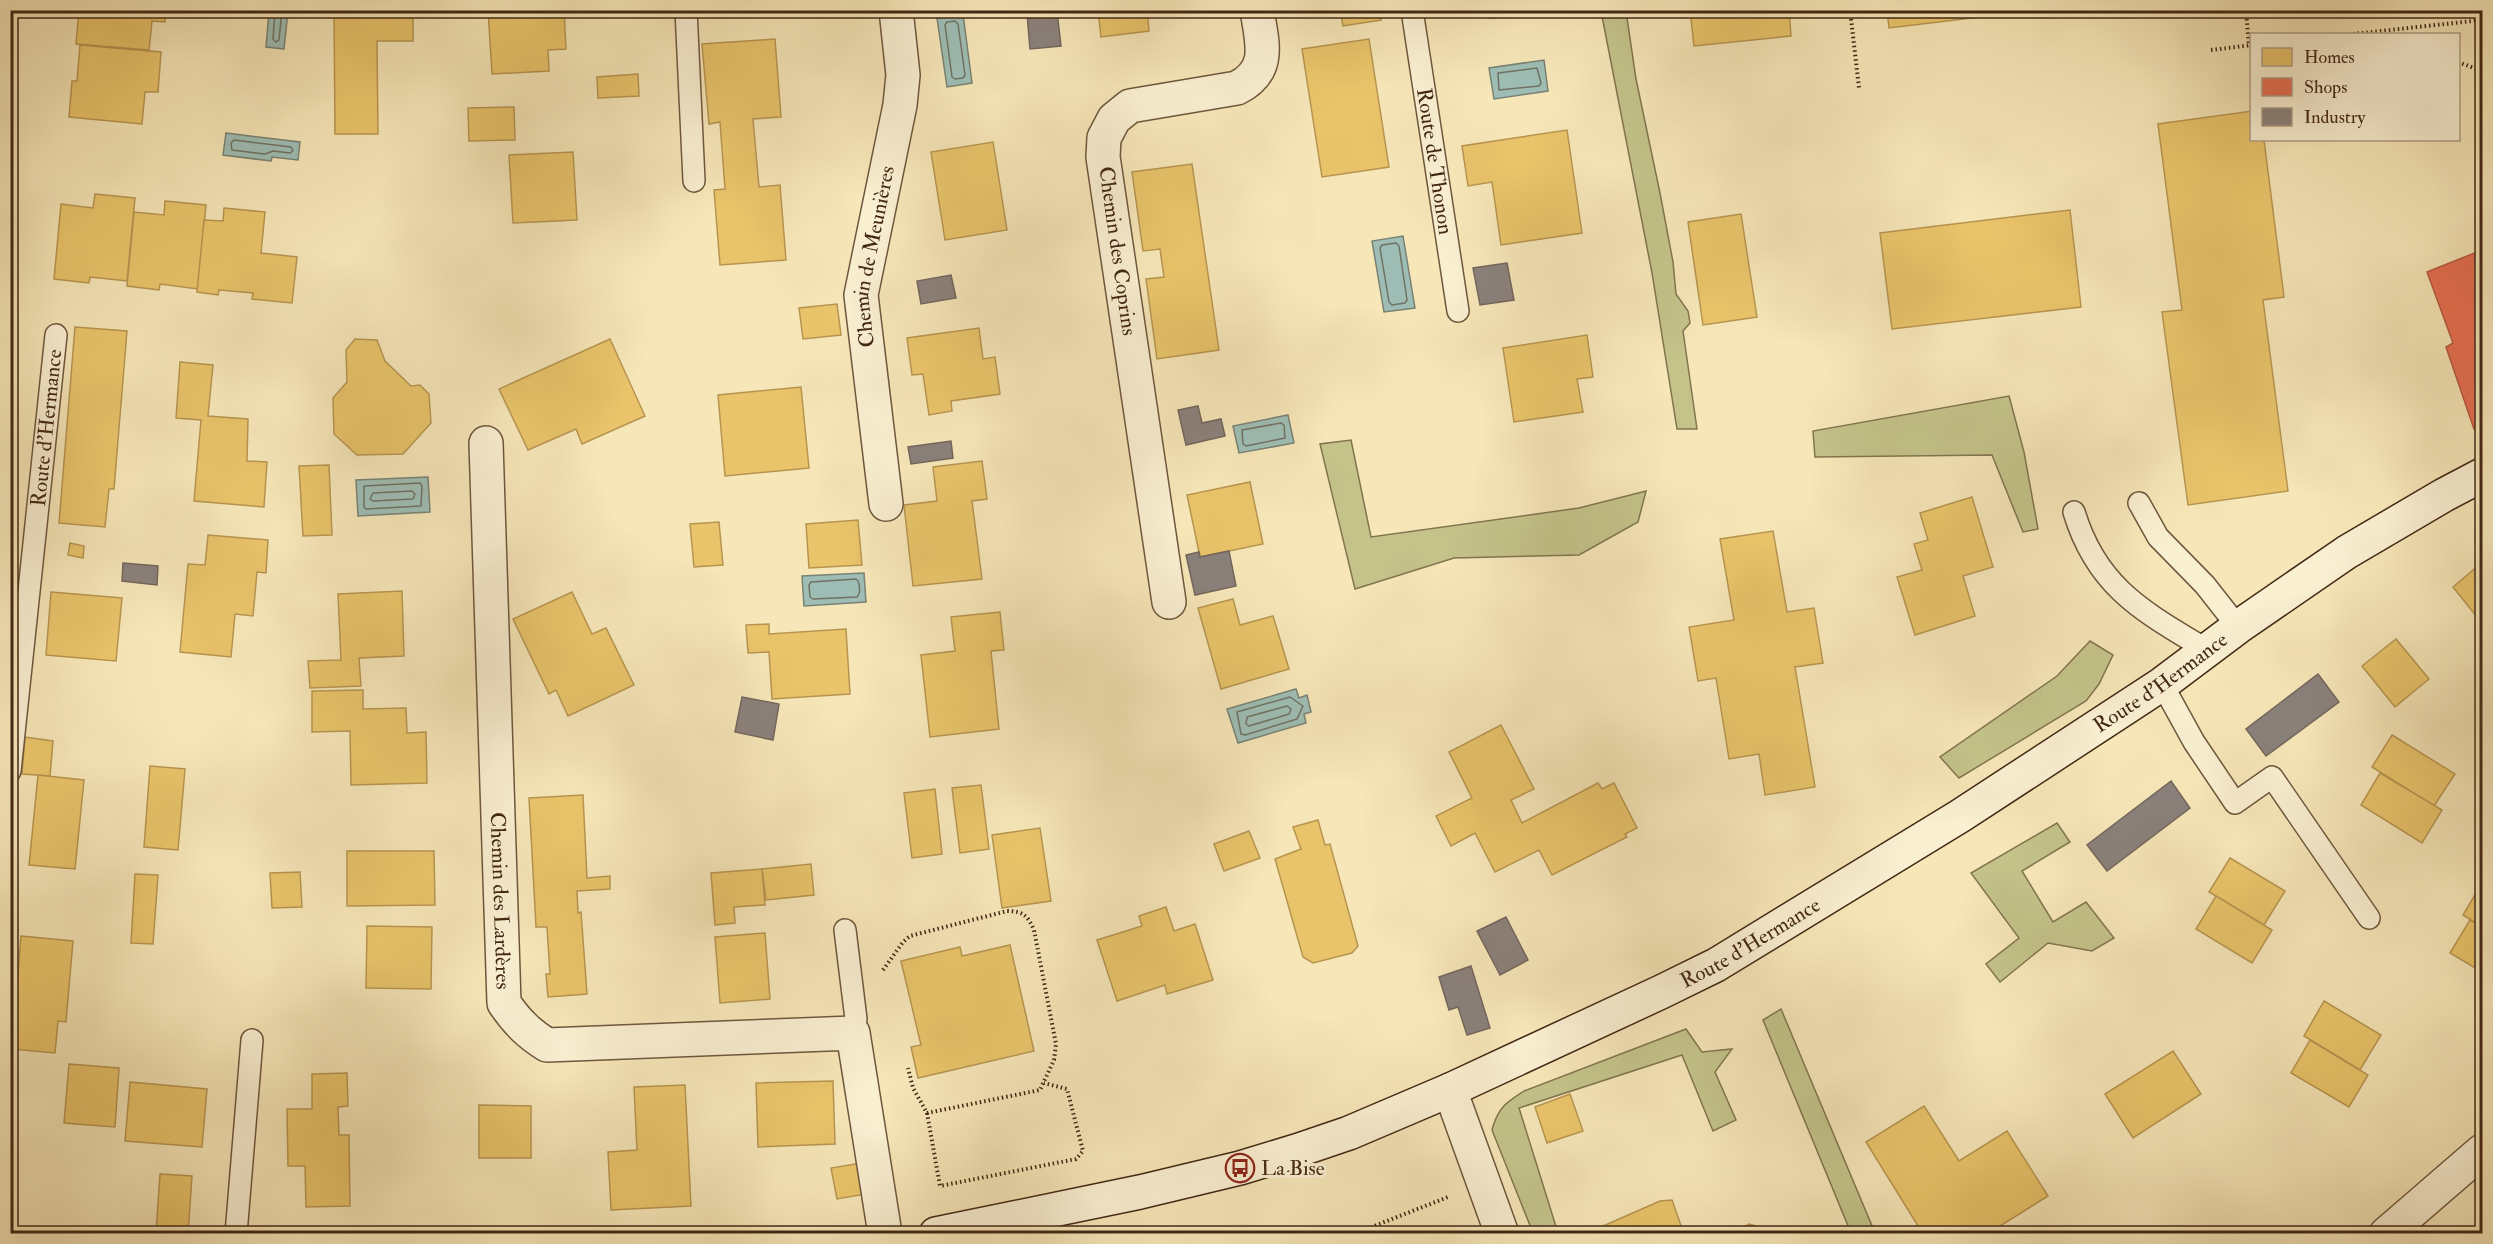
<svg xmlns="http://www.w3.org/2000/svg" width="2493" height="1244" viewBox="0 0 2493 1244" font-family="'IM FELL Double Pica',serif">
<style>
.green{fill:#c3c38a;stroke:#82754f;stroke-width:1.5}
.water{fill:#9ebeb5;stroke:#798275;stroke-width:1.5}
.homes{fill:#e9c46a;stroke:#b79550;stroke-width:1.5}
.shops{fill:#e76f51;stroke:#b6593f;stroke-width:1.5}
.industry{fill:#8a817c;stroke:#74665d;stroke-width:1.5}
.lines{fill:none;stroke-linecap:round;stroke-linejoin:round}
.shore{stroke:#707264;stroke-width:1.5}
.lane-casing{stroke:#6f573d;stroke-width:24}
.street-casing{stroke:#6f573d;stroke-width:36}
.secondary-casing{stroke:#422714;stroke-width:36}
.path{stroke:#422714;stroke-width:4;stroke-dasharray:1.5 3;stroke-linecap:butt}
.lane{stroke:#f9efd1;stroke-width:21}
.street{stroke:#f9efd1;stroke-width:33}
.secondary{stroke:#f9efd1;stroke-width:33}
.labels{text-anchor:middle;stroke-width:6;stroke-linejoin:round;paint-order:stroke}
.street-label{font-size:21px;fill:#422714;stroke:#f9efd1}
.poi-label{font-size:21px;fill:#422714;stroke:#f9efd1;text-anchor:start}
</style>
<rect width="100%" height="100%" fill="#f6e6b8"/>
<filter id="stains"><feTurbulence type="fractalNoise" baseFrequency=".00333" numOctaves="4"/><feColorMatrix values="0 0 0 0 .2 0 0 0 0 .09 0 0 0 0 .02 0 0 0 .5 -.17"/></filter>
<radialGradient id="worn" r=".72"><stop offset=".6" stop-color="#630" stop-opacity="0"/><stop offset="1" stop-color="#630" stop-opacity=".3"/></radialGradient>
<g class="green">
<polygon points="1601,11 1626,11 1636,79 1660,193 1673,262 1676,294 1688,311 1690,323 1683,331 1697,429 1677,429 1652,273"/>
<polygon points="2009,396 2024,452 2038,529 2023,532 1992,455 1815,457 1813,431"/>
<polygon points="1351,440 1371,537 1579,508 1646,491 1638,522 1579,555 1454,558 1355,589 1320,444"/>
<polygon points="2090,641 2113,655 2099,684 2086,701 1959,778 1940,757 2057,676"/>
<polygon points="2057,823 2070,842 2022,871 2053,922 2086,902 2114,938 2092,951 2048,943 2000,982 1986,964 2019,938 1971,873"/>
<polygon points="1781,1009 1875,1233 1851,1233 1763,1020"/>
<path d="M 1686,1029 L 1702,1052 L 1732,1049 L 1715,1072 L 1736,1120 L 1713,1131 L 1682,1055 L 1519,1108 L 1558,1233 L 1533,1233 L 1492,1130 C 1498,1107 1506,1103 1524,1091 Z"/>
</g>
<g class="water">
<polygon points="269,11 288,11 284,49 266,47"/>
<polygon points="1486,11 1486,10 1534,11 1493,18 1488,18"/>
<polygon points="963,14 972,83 947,87 937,18"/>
<polygon points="1544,60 1548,91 1494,99 1489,68"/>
<polygon points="226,133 300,142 298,160 272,157 271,161 223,155"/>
<polygon points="1403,236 1415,308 1384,312 1372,241"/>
<polygon points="1288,415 1294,443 1239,453 1233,426"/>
<polygon points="428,477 430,512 358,516 356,480"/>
<polygon points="864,573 866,602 804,606 802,576"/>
<polygon points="1296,689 1299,698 1307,695 1311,712 1304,714 1306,723 1238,743 1227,709"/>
</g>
<g class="homes">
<polygon points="79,10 84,11 166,10 165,22 152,21 149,50 76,44"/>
<polygon points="334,10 413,10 413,41 377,41 378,134 335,134"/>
<polygon points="488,10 564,10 566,49 548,50 549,71 492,74"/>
<polygon points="1098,10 1147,10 1149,31 1101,37"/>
<polygon points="1340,10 1380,10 1381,20 1343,26"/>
<polygon points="1690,10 1789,10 1791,36 1694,46"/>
<polygon points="1887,10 2038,10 1889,28"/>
<polygon points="775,39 781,117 753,119 759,187 780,185 786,260 720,265 714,190 725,189 720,122 709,124 702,44"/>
<polygon points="1369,39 1389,167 1322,177 1302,49"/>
<polygon points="80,45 161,52 158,92 145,92 142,124 69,117 72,81 77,81"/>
<polygon points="638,74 639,96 598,98 597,77"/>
<polygon points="514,107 515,140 469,141 468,108"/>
<polygon points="2252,111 2252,140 2264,140 2284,297 2263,300 2288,491 2188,505 2162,312 2182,310 2158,124"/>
<polygon points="1567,130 1582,233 1501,245 1492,182 1468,186 1462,146"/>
<polygon points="993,142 1007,230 945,240 931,152"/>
<polygon points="573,152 577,220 513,223 509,155"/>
<polygon points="1192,164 1219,350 1157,359 1146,279 1164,277 1160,249 1143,251 1132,172"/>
<polygon points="95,194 135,198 127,281 90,277 89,283 54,279 61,204 93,208"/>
<polygon points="165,201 206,205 198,289 160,284 159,290 127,286 134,212 164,215"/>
<polygon points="224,208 265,212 261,253 297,257 292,303 252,299 253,293 219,290 218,295 197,292 204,220 223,221"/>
<polygon points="2070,210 2081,307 1892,329 1880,233"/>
<polygon points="1741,214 1757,317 1703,325 1688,222"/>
<polygon points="837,304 841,335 803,339 799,308"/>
<polygon points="75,327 127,331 114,489 109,489 105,527 59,523"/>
<polygon points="979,328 983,359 995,357 1000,394 951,401 952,411 929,415 923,374 912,375 907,338"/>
<polygon points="1587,335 1593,377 1577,379 1583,412 1514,422 1503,348"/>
<polygon points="355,339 377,340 385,361 411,386 420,385 429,394 431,423 403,454 357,455 334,434 333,398 347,382 346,350"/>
<polygon points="610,339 645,416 582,444 576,429 528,450 499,389"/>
<polygon points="180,362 213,365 208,416 248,419 247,461 267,462 264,507 194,501 201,420 176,418"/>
<polygon points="801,387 809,468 725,476 718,395"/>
<polygon points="982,461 987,499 972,501 982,579 913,586 904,505 937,501 933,467"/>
<polygon points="329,465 332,535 303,536 299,466"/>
<polygon points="1250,482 1263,544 1200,557 1187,495"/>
<polygon points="1972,497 1993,567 1963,576 1975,616 1915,635 1897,577 1922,570 1914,544 1928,540 1920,513"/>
<polygon points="858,520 862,565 809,568 806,524"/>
<polygon points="719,522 723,565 694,567 690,524"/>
<polygon points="1773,531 1787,612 1814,608 1823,663 1795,667 1815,787 1765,795 1759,754 1729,759 1716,678 1698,681 1689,627 1734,620 1720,539"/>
<polygon points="208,535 268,540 266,573 257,572 253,616 235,614 231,657 180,652 188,564 205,565"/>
<polygon points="70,543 84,546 83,558 68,555"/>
<polygon points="2479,565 2482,569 2482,612 2477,617 2453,587"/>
<polygon points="402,591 404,656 359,658 361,686 310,688 308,661 341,660 338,594"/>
<polygon points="51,592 122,598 116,661 46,655"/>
<polygon points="572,592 592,634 606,628 634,685 568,716 556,690 549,694 513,619"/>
<polygon points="1233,599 1240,625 1273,616 1289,669 1221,689 1198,608"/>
<polygon points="1000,612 1004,650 991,651 999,729 930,737 921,655 955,651 951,617"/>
<polygon points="769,624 769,634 846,629 850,694 772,699 769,652 748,653 746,625"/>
<polygon points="2396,639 2429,679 2395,707 2362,666"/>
<polygon points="363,690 363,709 406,708 407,733 426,732 427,783 351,785 350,731 312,732 312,691"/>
<polygon points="1501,725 1534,789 1511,800 1522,823 1598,783 1602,789 1614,783 1637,828 1625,834 1627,837 1552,875 1539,850 1495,872 1475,833 1451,846 1436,816 1472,798 1449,752"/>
<polygon points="2392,735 2455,774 2434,806 2372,767"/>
<polygon points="25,737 53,741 50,776 22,774"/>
<polygon points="150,766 185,769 178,850 144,847"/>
<polygon points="2380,773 2442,810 2422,843 2361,805"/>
<polygon points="38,775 84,780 75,869 29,865"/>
<polygon points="981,785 989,849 960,853 952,788"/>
<polygon points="935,789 942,854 912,858 904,793"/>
<polygon points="583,795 587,878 610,876 610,889 577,891 578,913 581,912 587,994 548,997 546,974 550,974 547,927 536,927 529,798"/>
<polygon points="1318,820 1325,845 1330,844 1358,946 1352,953 1313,963 1303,957 1275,859 1301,849 1293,827"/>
<polygon points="1040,828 1051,901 1002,908 992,835"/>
<polygon points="1249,831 1260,858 1224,871 1214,844"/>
<polygon points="347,851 434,851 435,905 347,906"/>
<polygon points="2230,858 2285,891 2264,925 2209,892"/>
<polygon points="811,864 814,895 766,900 762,869"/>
<polygon points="762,869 765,905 734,907 735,923 715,925 711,873"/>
<polygon points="300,872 302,907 272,908 270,873"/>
<polygon points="135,874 158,875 153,944 131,943"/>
<polygon points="2482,883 2482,927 2463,915"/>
<polygon points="2216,896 2272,930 2252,963 2196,929"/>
<polygon points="1166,907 1174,931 1195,924 1213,980 1167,994 1165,985 1117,1001 1097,940 1142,926 1139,916"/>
<polygon points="2470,920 2482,927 2482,972 2450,953"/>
<polygon points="367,926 432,927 431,989 366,988"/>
<polygon points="765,933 770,999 720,1003 715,937"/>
<polygon points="21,936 73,941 66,1022 58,1021 55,1053 12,1049"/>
<polygon points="1010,945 1034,1051 918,1078 911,1047 921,1045 901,961 960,947 962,956"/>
<polygon points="2324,1001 2381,1035 2360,1070 2304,1036"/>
<polygon points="2310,1040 2368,1075 2349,1107 2291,1073"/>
<polygon points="2173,1051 2201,1094 2133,1138 2105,1094"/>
<polygon points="69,1064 119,1068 115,1127 64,1123"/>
<polygon points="347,1073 348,1106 338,1107 339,1135 349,1135 350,1206 306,1207 305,1166 288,1166 287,1109 312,1109 312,1074"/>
<polygon points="833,1081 835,1144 758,1147 756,1083"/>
<polygon points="130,1082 207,1089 202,1147 125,1141"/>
<polygon points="685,1085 691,1206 611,1210 608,1152 637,1150 634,1087"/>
<polygon points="1570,1094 1583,1131 1547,1143 1535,1107"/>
<polygon points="479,1105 531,1106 531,1158 479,1158"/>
<polygon points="1924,1106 1959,1161 2007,1131 2048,1196 2000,1226 2005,1234 1923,1234 1866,1142"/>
<polygon points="861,1163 866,1194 837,1199 831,1168"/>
<polygon points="160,1174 192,1176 188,1234 156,1233"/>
<polygon points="1672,1200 1684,1234 1585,1234 1660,1201"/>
<polygon points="1749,1224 1756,1226 1759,1234 1731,1234"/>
</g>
<polygon class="shops" points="2482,250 2482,426 2474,429 2446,347 2453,343 2427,272"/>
<g class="industry">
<polygon points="1057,11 1061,46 1030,49 1027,14"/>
<polygon points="1507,263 1514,300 1480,305 1473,268"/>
<polygon points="951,275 956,298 921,304 917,281"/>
<polygon points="1198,406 1202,423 1221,419 1225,436 1186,445 1178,410"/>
<polygon points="951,441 953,458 911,464 908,447"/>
<polygon points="1229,551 1236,586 1195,595 1186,555 1199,552 1200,557"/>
<polygon points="123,563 158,566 157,585 122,581"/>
<polygon points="2318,674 2339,702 2266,756 2246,729"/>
<polygon points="742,697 779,704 773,740 735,732"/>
<polygon points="2171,781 2190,808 2107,871 2087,845"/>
<polygon points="1506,917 1528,960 1500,975 1477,931"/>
<polygon points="1471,966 1490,1028 1467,1035 1458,1007 1449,1010 1439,977"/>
</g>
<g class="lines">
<g class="shore">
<polyline points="275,10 273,39 276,42 279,40 282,10"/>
<polygon points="955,21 958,24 965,75 963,78 955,79 952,77 945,25 947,22"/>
<polygon points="1537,68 1541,83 1539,86 1499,90 1498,73"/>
<polygon points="234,140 291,147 293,151 290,153 273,151 265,154 232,150 231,143"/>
<polygon points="1396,243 1399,246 1407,300 1405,303 1392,305 1389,302 1380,248 1382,245"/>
<polygon points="1281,423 1284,425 1285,438 1246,446 1243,444 1242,430"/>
<polygon points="420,483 422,486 421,506 366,509 364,507 364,486"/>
<polygon points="412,491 415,494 413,499 373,501 370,499 373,493"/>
<path d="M 856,579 C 860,582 861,593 857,597 L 813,599 L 810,597 L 809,585 L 811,582 Z"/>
<polygon points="1290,697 1303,706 1297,719 1245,735 1241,734 1237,712"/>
<polygon points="1287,706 1291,709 1289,714 1249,726 1246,724 1247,717"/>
</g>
<g class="lane-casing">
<g id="lane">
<polyline points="686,10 694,181"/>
<path id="s1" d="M 1412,10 L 1458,311"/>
<polyline points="2139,503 2158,537 2205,585 2238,627"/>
<path d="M 2074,512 C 2097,588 2144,612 2207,650"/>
<polyline points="2162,684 2194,742 2235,803 2272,777 2369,918"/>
<path id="s2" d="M 10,771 L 56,335"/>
<polyline points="845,930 856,1019 853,1033"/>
<polyline points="236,1234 252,1040"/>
</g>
</g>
<g class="street-casing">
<g id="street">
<path id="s3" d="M 486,443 L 504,1003 C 517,1022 528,1033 547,1045 L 853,1033 L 885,1234"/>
<path id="s4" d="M 886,504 L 861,295 L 900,105 L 903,75 L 896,10"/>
<path d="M 1169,602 L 1103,157 L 1104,138 L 1114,119 L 1130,106 L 1237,88 C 1272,70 1262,43 1257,10"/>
<polyline points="1450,1090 1502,1234"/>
<polyline points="2386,1234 2482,1151"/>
</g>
</g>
<g class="secondary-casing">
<g id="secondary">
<path id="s5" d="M 936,1234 L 1140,1192 L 1240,1168 L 1296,1151 L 1349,1133 L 1450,1090 L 1661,992 L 1716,965 L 1960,816 L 2162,684 L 2238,627 L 2347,552 L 2444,495 L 2482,475"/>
</g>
</g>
<g class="path">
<polyline points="1850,10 1859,88"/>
<polyline points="2246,10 2249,46"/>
<polyline points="2353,34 2482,20"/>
<polyline points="2211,50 2252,45"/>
<polyline points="2458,62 2482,71"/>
<path d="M 883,970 L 903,942 L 910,936 L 1007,911 C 1023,911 1028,916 1034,930 L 1056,1044 L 1054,1060 L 1040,1090 L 927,1113 L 913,1088 L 908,1068"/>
<polyline points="927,1113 940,1186 1076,1159 1083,1151 1067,1089 1044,1083"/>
<polyline points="1354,1234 1448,1197"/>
</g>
<use href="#lane" class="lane"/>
<use href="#street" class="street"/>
<use href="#secondary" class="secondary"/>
</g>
<defs>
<g id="bus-ring" transform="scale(1.5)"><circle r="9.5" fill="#f9efd1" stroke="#8f2418" stroke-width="1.5"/><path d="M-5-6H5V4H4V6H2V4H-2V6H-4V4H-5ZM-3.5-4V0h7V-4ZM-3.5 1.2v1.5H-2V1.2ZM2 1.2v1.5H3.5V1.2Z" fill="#8f2418"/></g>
</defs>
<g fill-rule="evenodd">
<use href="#bus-ring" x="1240" y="1168"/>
</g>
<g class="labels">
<g class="street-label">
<text dy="7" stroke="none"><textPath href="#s1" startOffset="153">Route de Thonon</textPath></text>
<text transform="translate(1118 251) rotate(82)" y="7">Chemin des Coprins</text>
<text dy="7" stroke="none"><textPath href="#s4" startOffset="250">Chemin de Meunières</textPath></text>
<text dy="7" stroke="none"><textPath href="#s2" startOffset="345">Route d'Hermance</textPath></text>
<text dy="7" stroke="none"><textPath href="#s5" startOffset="1356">Route d'Hermance</textPath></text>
<text dy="7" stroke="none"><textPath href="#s3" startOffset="458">Chemin des Lardères</textPath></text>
<text dy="7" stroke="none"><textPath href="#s5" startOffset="870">Route d'Hermance</textPath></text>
</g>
<g class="poi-label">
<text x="1261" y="1175">La Bise</text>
</g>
</g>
<rect width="2493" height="1244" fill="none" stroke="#f6e6b8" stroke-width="36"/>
<rect x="12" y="12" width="2469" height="1220" fill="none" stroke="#422714" stroke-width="3"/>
<rect x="18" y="18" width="2457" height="1208" fill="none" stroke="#422714" stroke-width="1.5"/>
<rect x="2250" y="33" width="210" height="108" fill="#f9efd1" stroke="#b09f85" stroke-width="1.5"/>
<rect x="2262" y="48" width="30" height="18" fill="#e9c46a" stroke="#b09f85" stroke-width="1.5"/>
<text x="2304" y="63" font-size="18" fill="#422714">Homes</text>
<rect x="2262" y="78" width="30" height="18" fill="#e76f51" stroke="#b09f85" stroke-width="1.5"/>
<text x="2304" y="93" font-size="18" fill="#422714">Shops</text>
<rect x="2262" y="108" width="30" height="18" fill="#8a817c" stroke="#b09f85" stroke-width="1.5"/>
<text x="2304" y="123" font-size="18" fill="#422714">Industry</text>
<rect width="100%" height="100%" filter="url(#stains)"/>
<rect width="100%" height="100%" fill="url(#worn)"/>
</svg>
